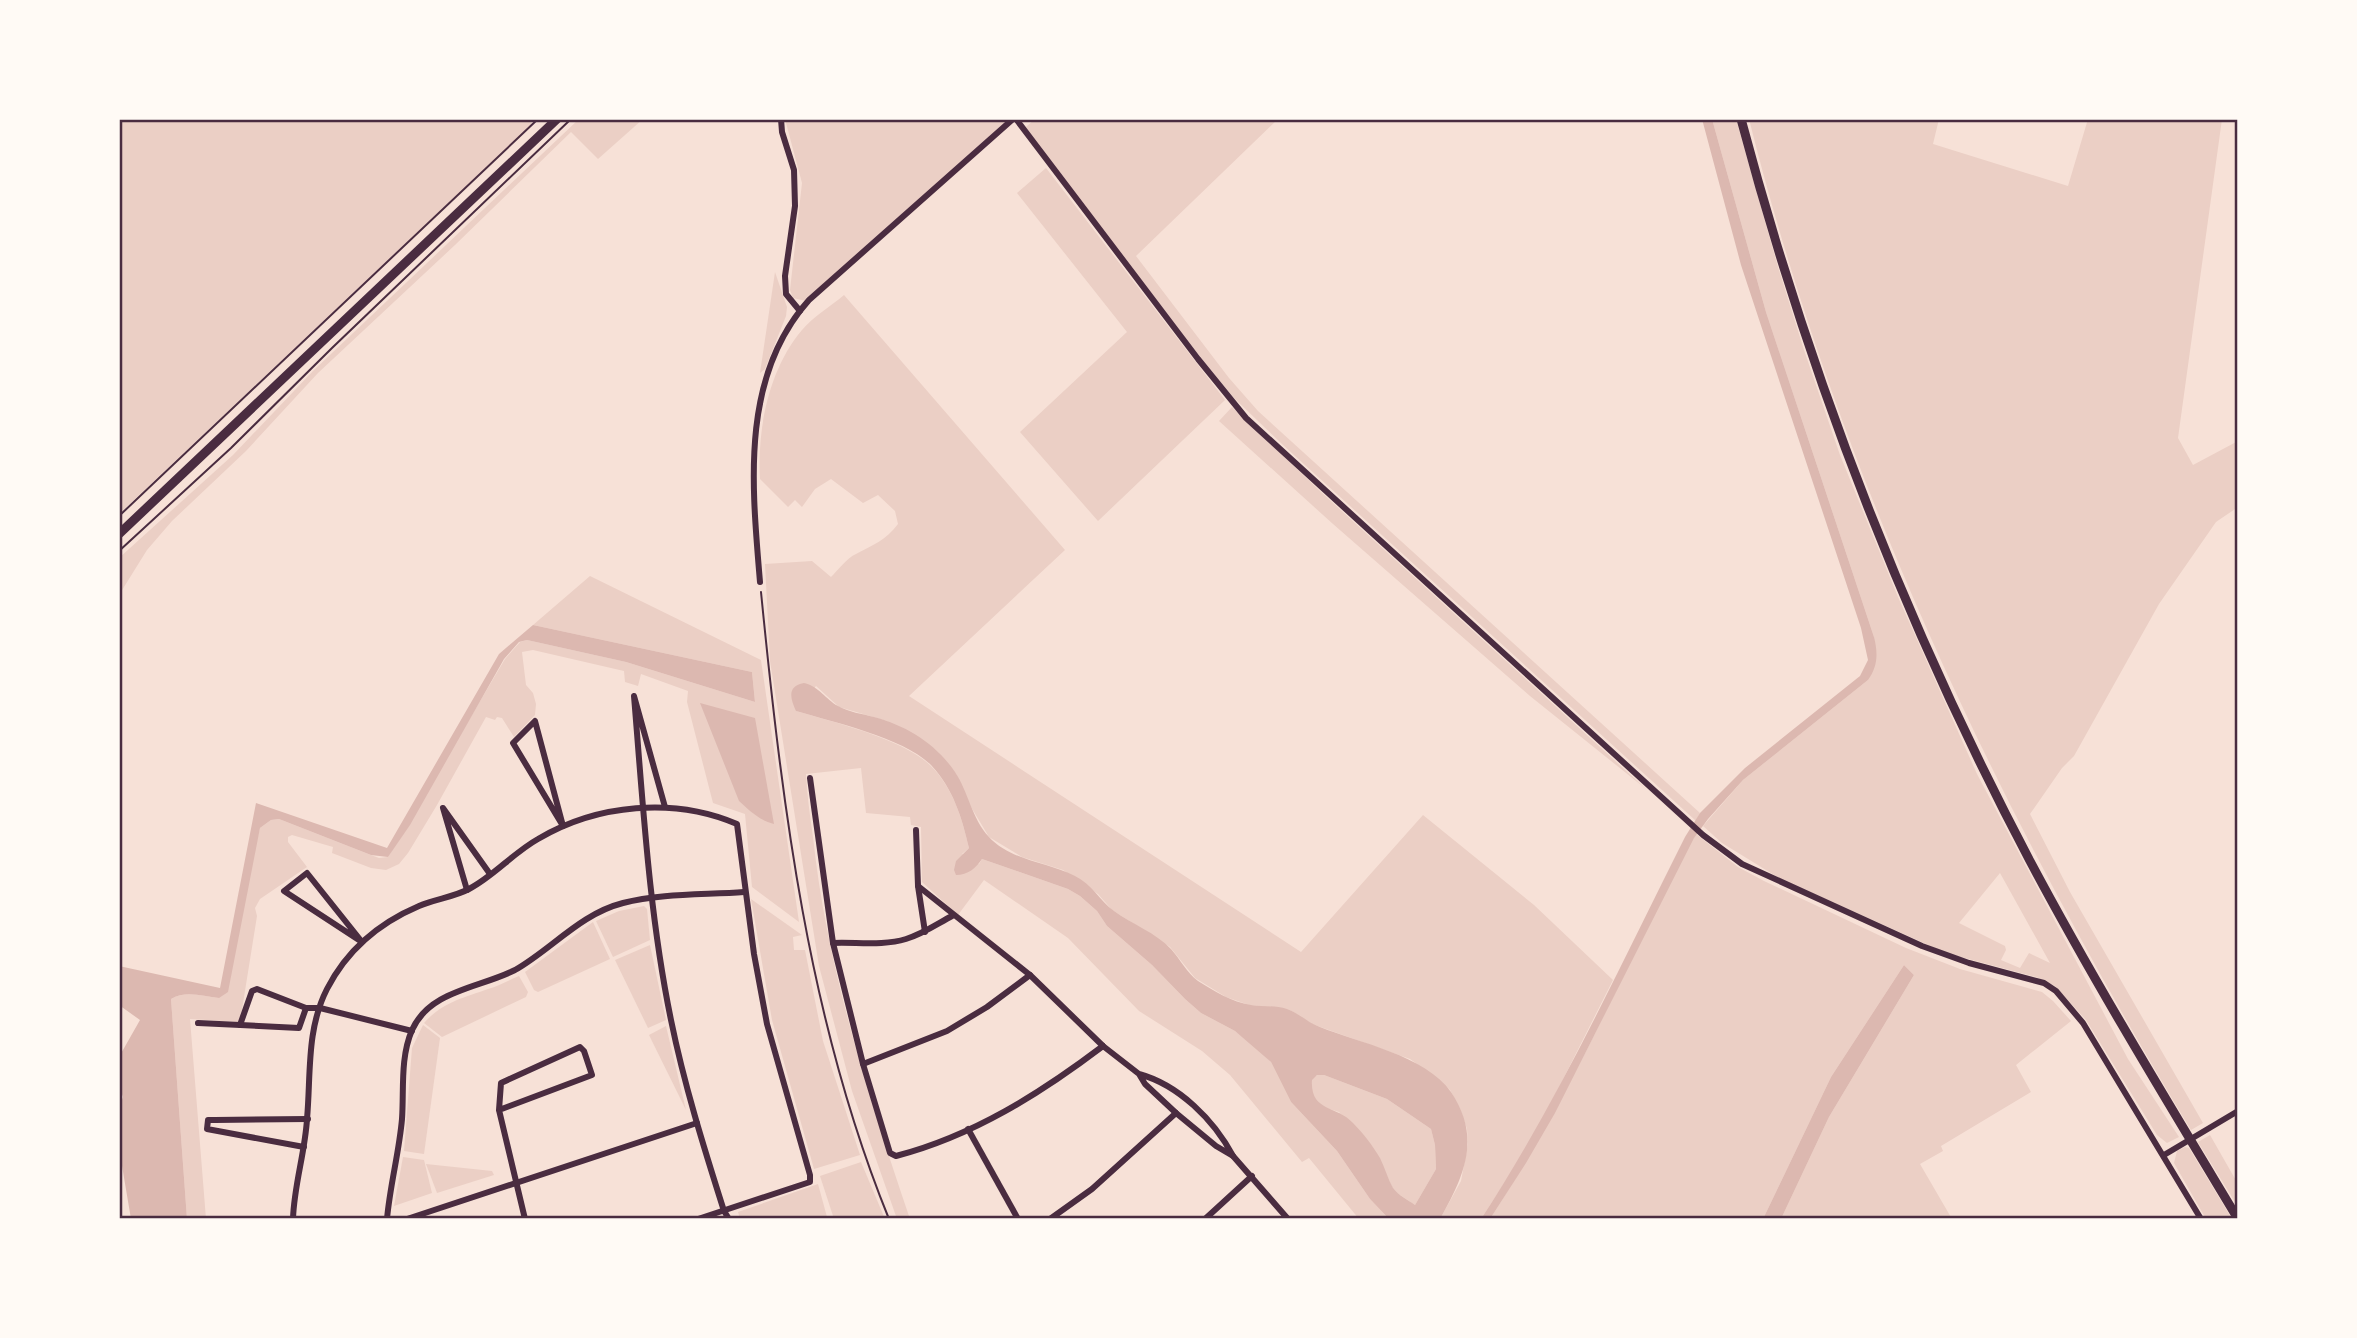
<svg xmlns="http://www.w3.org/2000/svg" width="2357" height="1338" viewBox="0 0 2357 1338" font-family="Montserrat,sans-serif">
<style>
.green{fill:#ebcfc5;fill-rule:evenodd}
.water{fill:#dcb8b0;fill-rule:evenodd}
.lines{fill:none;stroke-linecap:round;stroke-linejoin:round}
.path{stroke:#4a2c40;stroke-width:2}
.minor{stroke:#4a2c40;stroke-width:6}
.primary{stroke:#4a2c40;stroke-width:9}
.neatline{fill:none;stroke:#4a2c40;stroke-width:2.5}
</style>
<rect width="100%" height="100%" fill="#f7e1d7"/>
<g class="green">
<polygon points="119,119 528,119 532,124 119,514"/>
<polygon points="579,119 643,119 598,159 571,132 455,245 318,373 246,451 172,521 147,550 119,595 119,558 233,455 313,371"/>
<polygon points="785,119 1009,119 806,301 793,298 790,290 802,183"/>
<polygon points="1035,119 1278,119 1136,256 1229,378 1258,411 1700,813 1696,821 1283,445 1234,398 1192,347 1033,138 1026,127"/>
<path d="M 1712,119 L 1736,119 L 1778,267 L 1804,350 L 1840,455 L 1898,597 L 1977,774 L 2128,1059 L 2179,1137 L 2167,1143 L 2157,1135 L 2086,1020 L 2055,986 L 2036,977 L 1946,953 L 1779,878 L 1722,843 L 1703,826 L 1743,780 L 1868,680 L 1874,637 L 1766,312 ZM 2000,873 L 2050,963 L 2029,953 L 2020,968 L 2001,960 L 2006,950 L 2005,946 L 1959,923 Z"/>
<path d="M 1749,119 L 1939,119 L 1933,144 L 2068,186 L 2088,119 L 2222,119 L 2178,438 L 2193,465 L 2238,441 L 2238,507 L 2216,522 L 2159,604 L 2074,756 L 2062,768 L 2030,814 L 2070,892 L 2203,1123 L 2191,1130 C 2000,814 1839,478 1749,119 Z"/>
<polygon points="1046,168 1225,400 1098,521 1020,432 1127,332 1017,193"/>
<polygon points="775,272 787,307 786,316 765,369 760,373"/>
<path d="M 844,295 L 1065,550 L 909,696 L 1301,952 L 1423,815 L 1534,905 L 1613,980 L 1548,1109 L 1520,1159 L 1481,1219 L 1440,1219 L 1461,1181 L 1468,1144 L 1467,1129 L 1461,1111 L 1450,1090 L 1435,1077 L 1410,1059 L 1312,1024 L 1290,1010 L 1249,1005 L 1226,997 L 1195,978 L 1170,947 L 1112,910 L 1098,894 L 1063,870 L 1022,857 L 989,837 L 968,802 L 956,774 L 887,721 L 839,707 L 816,686 L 796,711 C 833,722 904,739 931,766 C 953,788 962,818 969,848 L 962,854 L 979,864 L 982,859 L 1068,889 L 1080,896 L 1097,911 L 1107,926 L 1152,965 L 1185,999 L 1201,1013 L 1235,1031 L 1255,1046 L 1271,1062 L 1291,1102 L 1337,1151 L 1370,1199 L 1389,1219 L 1359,1219 L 1309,1158 L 1302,1162 L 1230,1075 L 1202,1051 L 1139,1011 L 1068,938 L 984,880 L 958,915 L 922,882 L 921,827 L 911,825 L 910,817 L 866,813 L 861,768 L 806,774 C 807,795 810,816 813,837 C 827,969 868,1094 910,1219 L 897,1219 L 852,1091 L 819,966 L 770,661 L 765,564 L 812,561 L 831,577 C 838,570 847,558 856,554 C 873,545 886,540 898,524 L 895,511 L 878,495 L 863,503 L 831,479 L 815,489 L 802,507 L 795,500 L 788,507 L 760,479 C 757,428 769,369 802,330 C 813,317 831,306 844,295 Z"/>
<polygon points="1232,407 1321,492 1646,789 1530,696 1333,524 1219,421"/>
<path d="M 590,576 L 761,660 L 799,922 L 752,887 L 745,814 L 713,803 L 687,702 L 688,691 L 641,674 L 638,686 L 625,682 L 624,671 L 533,650 L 522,652 L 526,685 L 533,693 L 536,704 L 535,715 L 514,737 L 502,718 L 497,717 L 495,720 L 486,717 L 437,805 L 408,853 L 399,864 L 386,870 L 371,868 L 332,853 L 333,847 L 292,835 L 288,837 L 288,842 L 307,867 L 260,899 L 255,908 L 257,916 L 240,1022 L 190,1019 L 206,1219 L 187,1219 L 171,999 C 185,990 203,996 219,998 L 260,828 L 271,820 L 279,819 L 371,855 L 379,858 L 388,857 L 505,659 L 520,642 L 527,640 L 626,662 L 755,702 L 752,672 L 533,625 Z"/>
<path d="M 1696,834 L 1738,867 L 1764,881 L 1906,948 L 1960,969 L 2042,992 L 2053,1001 L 2071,1021 L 2016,1065 L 2031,1092 L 1941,1146 L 1943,1151 L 1920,1164 L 1952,1219 L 1781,1219 L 1829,1117 L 1914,975 L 1904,965 L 1831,1077 L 1763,1219 L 1490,1219 C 1565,1104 1622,978 1683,855 Z"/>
<polygon points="751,899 802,935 793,937 794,950 805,950 823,1041 860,1155 814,1169 772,1020"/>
<polygon points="644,906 647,909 650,940 613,957 596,921 619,911"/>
<polygon points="593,922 610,959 538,992 534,990 525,972"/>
<polygon points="650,945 666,1020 648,1028 615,960"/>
<path d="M 519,976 L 528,992 L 526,997 L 442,1037 L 424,1023 C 443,1002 463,998 488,989 C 499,986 509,980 519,976 Z"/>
<polygon points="423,1025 440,1038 424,1154 404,1151 412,1048"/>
<polygon points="666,1026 686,1110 649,1035"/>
<polygon points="1317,1075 1324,1075 1387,1099 1431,1129 1435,1145 1436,1169 1415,1205 1394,1191 1378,1156 1339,1112 1326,1108 1316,1101 1311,1090 1312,1079"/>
<polygon points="2210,1135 2238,1184 2238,1207 2198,1142"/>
<polygon points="2185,1147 2189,1148 2232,1219 2206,1219 2174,1163 2177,1151"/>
<polygon points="403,1157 424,1160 432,1193 394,1206"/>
<polygon points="861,1162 885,1219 834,1219 820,1176"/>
<polygon points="426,1164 492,1171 494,1175 437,1193"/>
<polygon points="818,1184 827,1217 820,1219 740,1219 738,1212"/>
</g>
<g class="water">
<path d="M 1702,119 L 1712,119 L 1766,312 L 1874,637 C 1878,653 1878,666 1868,680 L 1743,780 L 1708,819 L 1694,838 L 1555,1113 L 1526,1163 L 1490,1219 L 1481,1219 C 1560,1098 1620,966 1685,837 L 1700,813 L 1745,768 L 1860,676 L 1868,660 L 1861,628 L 1741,265 Z"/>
<path d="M 533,625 L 752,672 L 755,702 L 626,662 L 527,640 L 519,642 L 504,659 L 410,825 L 388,857 L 371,855 L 279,819 L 271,820 L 260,828 L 228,992 L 219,998 C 203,996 185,990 171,999 L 187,1219 L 131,1219 L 119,1148 L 119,1108 L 123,1097 L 119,1086 L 119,1057 L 140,1020 L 119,1005 L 119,966 L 220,988 L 256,803 L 387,848 L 499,654 Z"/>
<path d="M 804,683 C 820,687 825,699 838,706 C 848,712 863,714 874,717 C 907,726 935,743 955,772 C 968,791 972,819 989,837 C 1011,861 1048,862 1075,876 C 1092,884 1100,901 1114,911 C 1132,924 1156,933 1171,949 C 1180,959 1187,973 1198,981 C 1214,991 1232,1002 1251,1005 C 1263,1007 1275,1005 1287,1009 C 1299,1013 1308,1023 1320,1027 C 1359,1043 1425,1055 1451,1092 C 1482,1138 1464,1176 1440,1219 L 1389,1219 L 1370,1199 L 1337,1151 L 1291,1102 L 1271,1062 L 1235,1031 L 1201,1013 L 1185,999 L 1152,965 L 1107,926 L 1097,911 L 1080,896 L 1068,889 L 982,859 C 976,868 968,875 956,875 L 954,870 L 956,861 L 969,848 C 962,818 953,788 931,765 C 904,738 833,722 796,711 C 790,698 787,686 804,683 ZM 1324,1075 L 1387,1099 L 1431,1129 L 1435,1145 L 1436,1169 L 1415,1205 C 1408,1200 1398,1195 1393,1188 C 1388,1179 1385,1168 1380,1158 C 1373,1146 1363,1133 1353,1123 C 1336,1105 1310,1112 1312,1080 L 1317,1075 Z"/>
<path d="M 700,703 L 755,718 L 774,824 C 759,820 750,811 739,801 Z"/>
<polygon points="1904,965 1914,975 1829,1117 1781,1219 1763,1219 1831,1077"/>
</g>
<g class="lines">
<g class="path">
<polyline points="119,516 538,119"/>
<polyline points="119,551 231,448 332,348 571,119"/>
<path d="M 761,592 C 782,804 808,1020 889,1219"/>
</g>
<g class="minor">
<polyline points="781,119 782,132 794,170 795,206 785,276 786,294 800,311"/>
<polyline points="1016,119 1198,359 1246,418 1703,835 1742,864 1922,946 1969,963 2044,983 2056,991 2083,1023 2201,1219"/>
<path d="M 760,582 C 752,486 740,377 809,300 L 1013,119"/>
<polygon points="535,721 563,826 513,743"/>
<path d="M 810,778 L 833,943 L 863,1064 L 890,1153 L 896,1156 C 973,1136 1041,1093 1103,1046"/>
<path d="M 665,807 L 634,696 C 643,804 649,913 671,1020 C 684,1084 704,1148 724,1211 L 729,1219"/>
<path d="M 916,830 L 918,886 L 1030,975 L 1103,1046 L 1139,1074 L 1145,1084 L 1176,1113 L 1216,1146 L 1233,1156 C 1214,1120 1179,1085 1139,1074"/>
<polygon points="307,873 362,942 284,891"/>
<polyline points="918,886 925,932"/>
<polyline points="467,890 443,808 490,874"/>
<path d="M 833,943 C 857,942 883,946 906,939 C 923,934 937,924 952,916"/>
<polyline points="198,1023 299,1028 306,1008"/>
<polyline points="240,1025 252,991 257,989 306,1008 320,1008 412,1031"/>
<polyline points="863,1064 947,1031 987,1007 1030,975"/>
<polyline points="499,1110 501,1083 580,1047 584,1051 592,1075 499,1110 525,1219"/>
<polyline points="968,1129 1018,1219"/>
<polyline points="304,1147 207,1129 208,1120 215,1120 308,1119"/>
<polyline points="2164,1155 2238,1111"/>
<polyline points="1233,1156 1288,1219"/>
<path d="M 293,1219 C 294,1185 305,1153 307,1119 C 311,1076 306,1030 327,989 C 347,950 379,923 419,906 C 435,899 454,897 469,889 C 494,876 513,853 538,839 C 597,804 674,797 737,824 L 754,954 L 767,1024 L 810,1175 L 810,1182 L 698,1219"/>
<path d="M 387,1219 C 390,1185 399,1153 402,1119 C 404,1090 400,1058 412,1030 C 430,990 480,988 515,970 C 552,949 580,914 623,903 C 661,893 705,895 744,892"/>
<polyline points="407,1219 697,1123"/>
<polyline points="1050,1219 1092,1189 1176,1113"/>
<polyline points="1205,1219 1252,1176"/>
</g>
<g class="primary">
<path d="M 1741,119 C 1809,375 1906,626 2030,861 C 2095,983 2167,1101 2238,1219"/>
<polyline points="119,534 557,119"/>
</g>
</g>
<rect width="2357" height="1338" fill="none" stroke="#fffaf5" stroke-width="242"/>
<rect x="121" y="121" width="2115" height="1096" class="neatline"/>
</svg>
